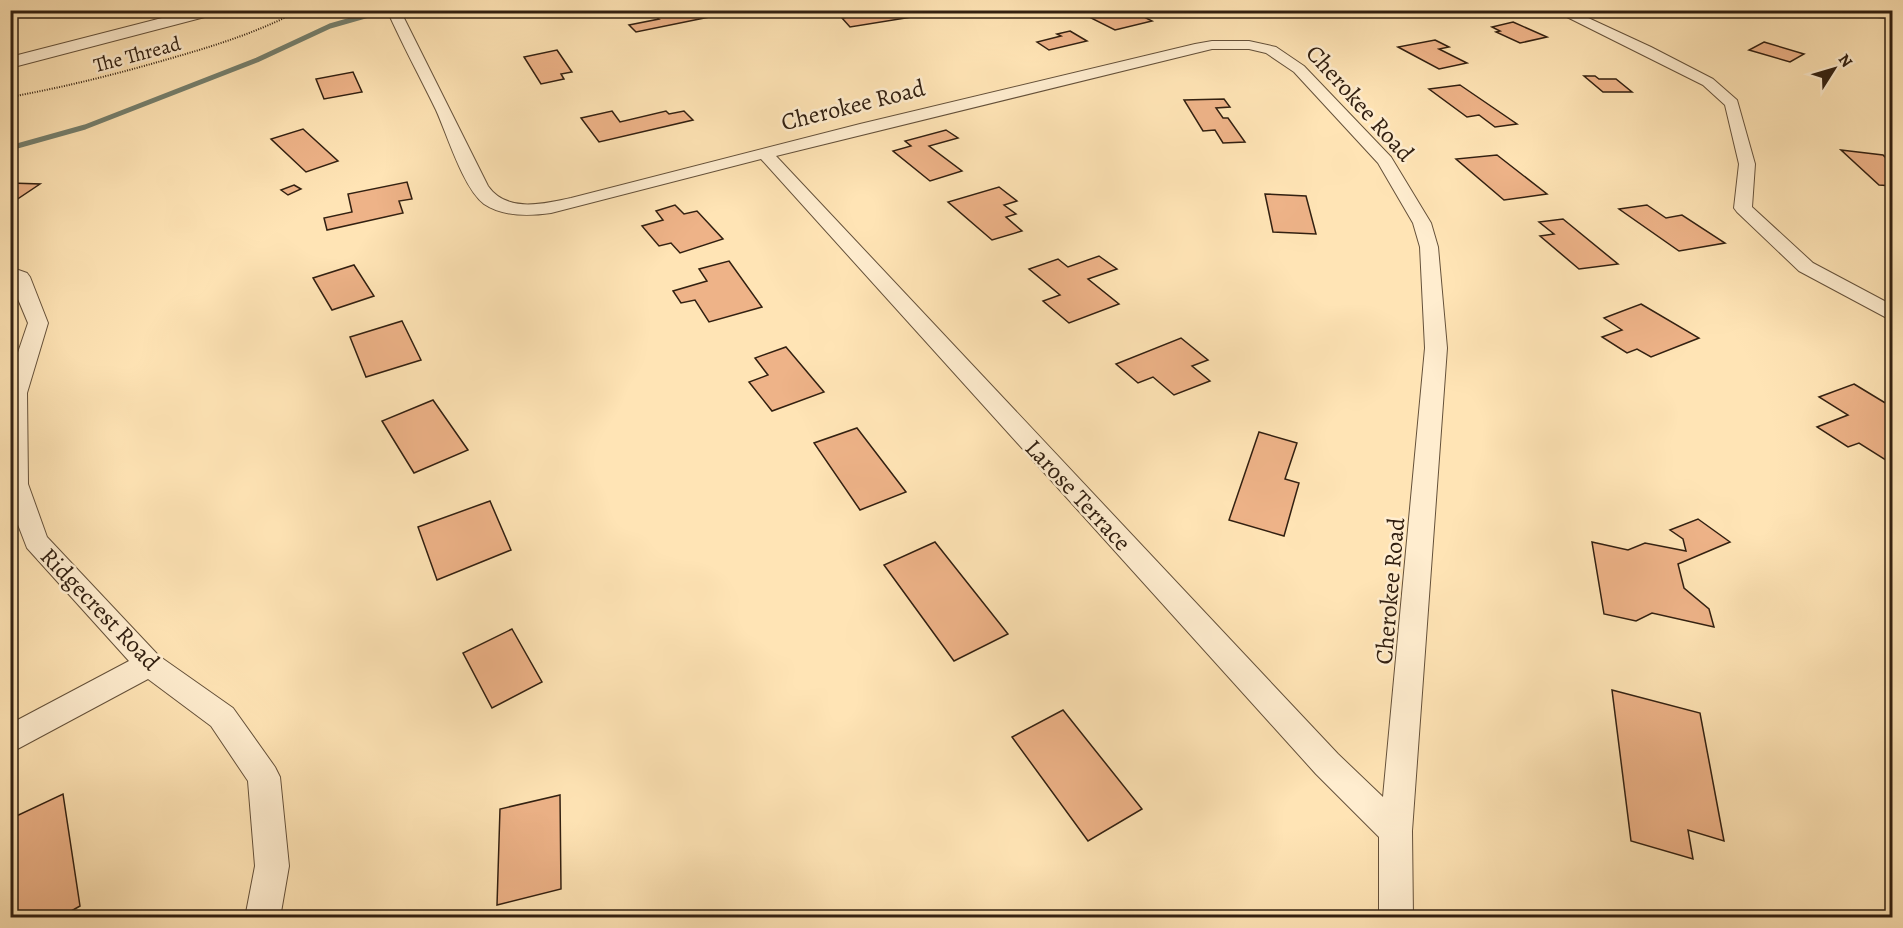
<svg xmlns="http://www.w3.org/2000/svg" width="1903" height="928" viewBox="0 0 1903 928" font-family="Alegreya,serif">
<style>
.water{fill:#a1bfaa;stroke:#757f6d;stroke-width:1.5}
.lines{fill:none;stroke-linecap:round;stroke-linejoin:round}
.stream{stroke:#757f6d;stroke-width:5}
.building{fill:#eeb388;stroke:#322011;stroke-width:1.5}
.minor-casing{stroke:#65513a;stroke-width:2}
.tertiary-casing{stroke:#65513a;stroke-width:2}
.path{stroke:#322011;stroke-width:2;stroke-dasharray:1 1.5;stroke-linecap:butt}
.minor{fill:#ffedcf;fill-rule:evenodd}
.tertiary{fill:#ffedcf;fill-rule:evenodd}
.labels{text-anchor:middle;stroke-width:5;stroke-linejoin:round;paint-order:stroke}
.far-street-label{font-size:20px;fill:#322011;stroke:#ffedcf}
.street-label{font-size:24px;fill:#322011;stroke:#ffedcf}
</style>
<rect width="100%" height="100%" fill="#ffe4b5"/>
<filter id="stains"><feTurbulence type="fractalNoise" baseFrequency=".00333" numOctaves="4"/><feColorMatrix values="0 0 0 0 .2 0 0 0 0 .09 0 0 0 0 .02 0 0 0 .5 -.17"/></filter>
<radialGradient id="worn" r=".72"><stop offset=".6" stop-color="#630" stop-opacity="0"/><stop offset="1" stop-color="#630" stop-opacity=".3"/></radialGradient>
<polygon class="water" points="1822,11 1892,11 1892,19"/>
<g class="lines">
<polyline class="stream" points="10,148 85,127 257,60 330,26 379,12"/>
</g>
<g class="building">
<polygon points="681,10 720,10 724,14 636,32 629,25 659,19 655,16"/>
<polygon points="890,10 912,10 918,16 850,27 842,18"/>
<polygon points="1091,10 1152,10 1138,14 1152,21 1115,30 1081,13"/>
<polygon points="1513,22 1547,37 1520,43 1496,32 1500,31 1492,27"/>
<polygon points="1070,31 1087,41 1049,50 1037,42 1061,36 1057,34"/>
<polygon points="1435,40 1449,47 1439,49 1467,63 1439,69 1398,47"/>
<polygon points="1764,42 1804,54 1790,62 1749,50"/>
<polygon points="557,50 572,72 561,74 564,79 541,84 524,57"/>
<polygon points="353,72 362,92 324,99 316,79"/>
<polygon points="1584,76 1595,76 1599,79 1616,79 1632,92 1603,92"/>
<polygon points="1460,85 1517,124 1495,127 1479,115 1467,117 1429,89"/>
<polygon points="1224,99 1230,107 1216,108 1223,118 1228,118 1245,142 1223,143 1215,130 1203,131 1184,100"/>
<polygon points="612,111 620,122 666,111 669,114 684,111 693,120 599,142 581,118"/>
<polygon points="303,129 338,161 306,172 271,139"/>
<polygon points="946,130 958,138 929,146 962,171 930,181 893,151 911,146 905,141"/>
<polygon points="1841,150 1883,155 1892,164 1892,186 1879,185"/>
<polygon points="1497,155 1547,194 1504,200 1456,159"/>
<polygon points="407,182 412,199 399,201 403,213 327,230 324,218 352,212 348,194"/>
<polygon points="10,183 40,184 16,200 10,200"/>
<polygon points="294,185 301,189 288,195 281,190"/>
<polygon points="999,187 1017,201 1004,205 1016,214 1006,217 1022,231 992,240 948,202"/>
<polygon points="1265,194 1306,196 1316,234 1273,232"/>
<polygon points="675,205 684,214 697,211 723,239 680,253 671,243 659,246 642,226 663,220 656,211"/>
<polygon points="1647,205 1666,218 1682,215 1725,243 1679,251 1619,209"/>
<polygon points="1563,219 1618,264 1579,269 1540,236 1554,234 1539,222"/>
<polygon points="1099,256 1117,269 1088,279 1119,304 1069,323 1043,301 1060,295 1029,269 1058,259 1068,267"/>
<polygon points="729,261 762,307 709,322 695,300 681,303 673,291 707,281 699,269"/>
<polygon points="354,265 374,296 332,310 313,278"/>
<polygon points="1641,304 1699,338 1651,357 1637,349 1627,353 1602,337 1622,330 1604,318"/>
<polygon points="402,321 421,360 366,377 350,337"/>
<polygon points="1181,338 1208,360 1192,366 1210,381 1174,395 1153,377 1138,383 1116,364"/>
<polygon points="786,347 824,392 772,411 749,382 768,375 755,358"/>
<polygon points="1854,384 1892,407 1892,464 1859,443 1848,447 1817,427 1848,415 1819,397"/>
<polygon points="433,400 468,450 414,473 382,421"/>
<polygon points="857,428 906,492 860,510 814,443"/>
<polygon points="1259,432 1297,443 1285,479 1299,483 1284,536 1229,520"/>
<polygon points="490,501 511,550 437,580 418,527"/>
<polygon points="1698,519 1730,542 1678,564 1684,588 1709,609 1714,627 1652,613 1636,621 1604,614 1592,542 1628,550 1645,543 1686,551 1683,539 1670,530"/>
<polygon points="935,542 1008,634 954,661 884,565"/>
<polygon points="512,629 542,682 492,708 463,653"/>
<polygon points="1612,690 1700,713 1724,841 1688,830 1693,859 1631,841"/>
<polygon points="1063,710 1142,809 1088,841 1012,737"/>
<polygon points="63,794 80,906 59,918 10,918 10,819"/>
<polygon points="560,795 561,889 497,905 500,809"/>
</g>
<g class="lines">
<g class="minor-casing">
<g id="minor">
<path d="M 387,10 L 400,10 L 488,186 C 507,213 543,204 571,198 L 860,124 L 1195,44 L 1212,41 L 1249,41 L 1276,47 L 1304,66 L 1391,157 L 1431,223 L 1438,247 L 1447,348 L 1412,831 L 1413,918 L 1379,918 L 1379,837 L 1316,774 L 761,159 L 551,213 C 530,216 503,217 484,204 C 463,188 447,134 436,110 C 420,77 402,44 387,10 ZM 1212,49 L 1249,49 L 1266,53 L 1294,72 L 1378,163 L 1413,223 L 1420,247 L 1425,348 L 1383,797 L 1338,754 L 776,156 Z"/>
<polygon points="1553,10 1571,10 1651,47 1713,79 1737,100 1755,164 1752,207 1813,263 1892,305 1892,319 1885,317 1799,271 1737,212 1734,208 1739,164 1725,105 1703,85"/>
<polygon points="10,267 27,273 30,277 48,323 27,393 28,484 47,537 159,656 233,708 275,767 280,777 289,866 280,918 245,918 255,866 248,781 211,726 148,679 10,753 10,724 129,661 27,548 10,504 10,376 28,323 10,280"/>
</g>
</g>
<g class="tertiary-casing">
<polygon id="tertiary" points="193,10 222,10 220,13 10,68 10,57"/>
</g>
<path class="path" d="M 10,97 C 60,88 109,76 158,62 C 207,48 255,34 300,10"/>
<use href="#minor" class="minor"/>
<use href="#tertiary" class="tertiary"/>
</g>
<g class="labels">
<g class="far-street-label">
<text transform="translate(137 54) rotate(-15)" y="7">The Thread</text>
</g>
<g class="street-label">
<text transform="translate(1360 103) rotate(48)" y="8">Cherokee Road</text>
<text transform="translate(853 105) rotate(-14)" y="8">Cherokee Road</text>
<text transform="translate(1078 495) rotate(47)" y="8">Larose Terrace</text>
<text transform="translate(1390 591) rotate(-85)" y="8">Cherokee Road</text>
<text transform="translate(100 609) rotate(46)" y="8">Ridgecrest Road</text>
</g>
</g>
<rect width="1903" height="928" fill="none" stroke="#ffe4b5" stroke-width="36"/>
<rect x="12" y="12" width="1879" height="904" fill="none" stroke="#322011" stroke-width="3"/>
<rect x="18" y="18" width="1867" height="892" fill="none" stroke="#322011" stroke-width="1.5"/>
<g transform="translate(1834 69) rotate(53)" stroke="#ffedcf" stroke-width="4.5" paint-order="stroke">
<path d="M0-4.5L10 22L0 15L-10 22Z" fill="#322011"/>
<text y="-9" font-size="16" font-weight="bold" text-anchor="middle" fill="#322011">N</text>
</g>
<rect width="100%" height="100%" filter="url(#stains)"/>
<rect width="100%" height="100%" fill="url(#worn)"/>
</svg>
